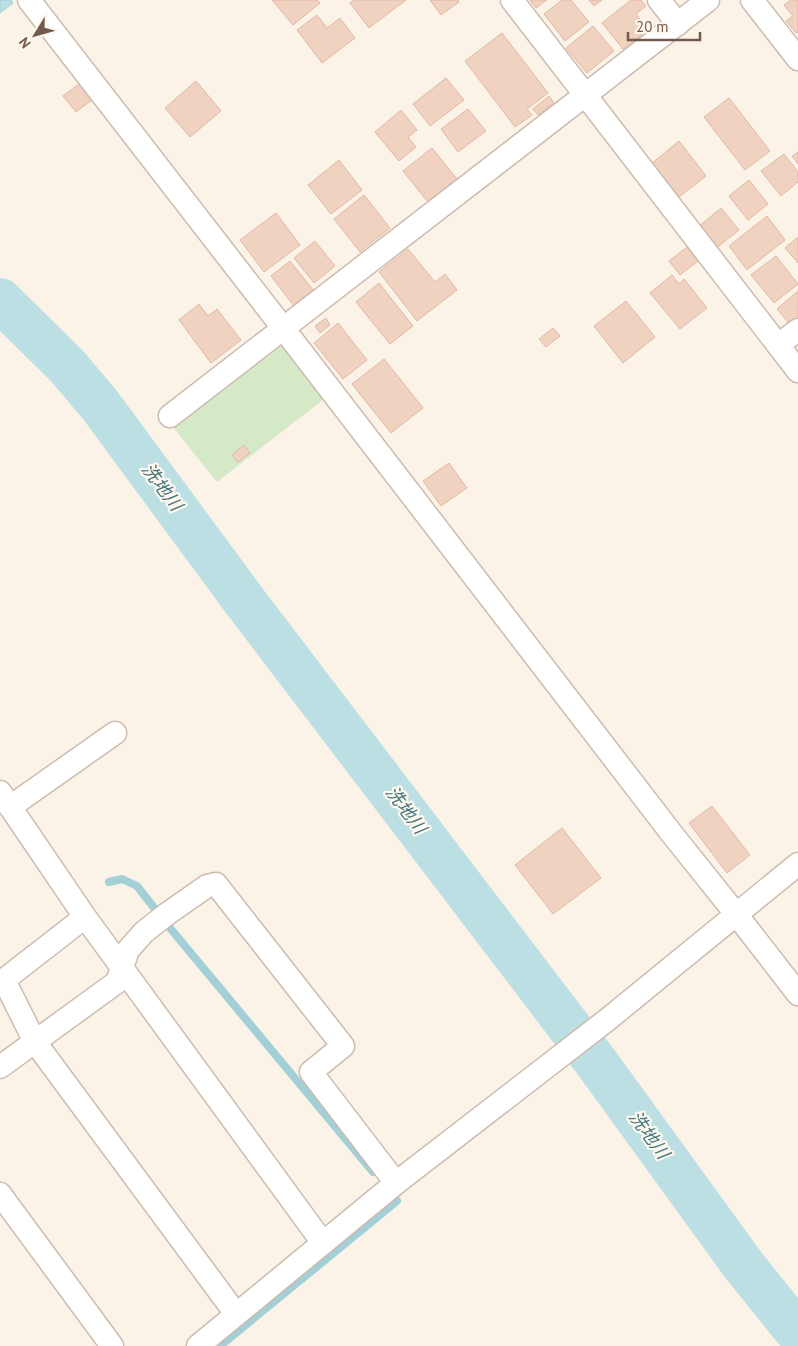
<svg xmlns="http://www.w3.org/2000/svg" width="798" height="1346" viewBox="0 0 798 1346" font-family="'PT Sans','Noto Sans JP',sans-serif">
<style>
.green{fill:#d5e9c6}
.water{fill:#bcdfe4;stroke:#a3cfd6}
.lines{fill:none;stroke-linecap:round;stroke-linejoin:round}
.stream{stroke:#a3cfd6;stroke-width:8}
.river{stroke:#bcdfe4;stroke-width:44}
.building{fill:#f0d2c0;stroke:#e2b8a1}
.minor-casing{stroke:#cdbbae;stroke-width:25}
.minor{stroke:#fff;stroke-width:22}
.labels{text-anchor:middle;stroke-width:4.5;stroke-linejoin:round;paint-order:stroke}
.water-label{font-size:18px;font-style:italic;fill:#43777f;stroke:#fef7ed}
</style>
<rect width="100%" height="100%" fill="#fbf3e7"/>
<polygon class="green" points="284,339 328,396 217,482 172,426"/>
<polygon class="water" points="0,0 11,0 13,3 0,13"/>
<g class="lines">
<g class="stream">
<polyline points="109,882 122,879 137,886 170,928 373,1172"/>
<polyline points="220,1346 397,1201 395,1198"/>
</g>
<polyline class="river" points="0,300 67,366 100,405 243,599 596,1062 744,1266 798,1333"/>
</g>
<g class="building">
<polygon points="272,0 317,0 320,3 293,25"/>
<polygon points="354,0 406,0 369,28 350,3"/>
<polygon points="430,0 458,0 459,2 441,15"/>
<polygon points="530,0 547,0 536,8"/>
<polygon points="562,0 571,0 589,22 565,41 544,14"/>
<polygon points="589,0 602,0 594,6"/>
<polygon points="631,0 641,0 646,6 636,14 648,30 623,49 602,23"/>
<polygon points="791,0 798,0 798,32 796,33 786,21 793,16 784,5"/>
<polygon points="317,15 327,28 340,18 355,38 322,63 297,30"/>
<polygon points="593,26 614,51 587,73 566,48"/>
<polygon points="502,33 548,93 527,109 532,115 515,127 465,61"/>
<polygon points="446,78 464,100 430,126 413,104"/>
<polygon points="196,81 221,111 190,137 165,108"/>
<polygon points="79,84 92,100 76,112 63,96"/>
<polygon points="549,96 554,103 538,115 533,109"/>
<polygon points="729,98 770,151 745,170 704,117"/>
<polygon points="468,109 486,131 458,152 441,129"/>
<polygon points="401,110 417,130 408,137 416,147 399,161 375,132"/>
<polygon points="679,141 706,176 678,198 651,164"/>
<polygon points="432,148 457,179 428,202 403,171"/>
<polygon points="798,152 798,164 792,156"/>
<polygon points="784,154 798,172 798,182 781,196 761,171"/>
<polygon points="339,160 362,190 331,214 308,185"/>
<polygon points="749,180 768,204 748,220 729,196"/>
<polygon points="364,195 390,228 360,252 334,219"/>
<polygon points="721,208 739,230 714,250 697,228"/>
<polygon points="276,213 300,245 264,272 240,240"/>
<polygon points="767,216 785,240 747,270 729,246"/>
<polygon points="798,237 798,263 785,248"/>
<polygon points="315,241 335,266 314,283 294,258"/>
<polygon points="687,247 698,261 680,275 669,261"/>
<polygon points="408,249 435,282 445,274 457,290 417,321 379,272"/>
<polygon points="776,256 798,284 774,303 751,275"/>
<polygon points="290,261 314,291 294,306 271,276"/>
<polygon points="672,275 679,284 684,279 707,308 680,329 650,293"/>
<polygon points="379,283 413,326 390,344 356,302"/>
<polygon points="798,291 798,322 792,327 777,309"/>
<polygon points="626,301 655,337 623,363 594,326"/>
<polygon points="199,304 208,316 217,309 241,340 211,363 179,320"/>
<polygon points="326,318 330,325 320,333 315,326"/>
<polygon points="338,323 367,360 343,379 314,343"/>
<polygon points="553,328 560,336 546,347 539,339"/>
<polygon points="384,359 423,408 391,433 352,384"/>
<polygon points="244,445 250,453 238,462 232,455"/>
<polygon points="449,463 467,488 441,506 423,481"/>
<polygon points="712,806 750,855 727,873 689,823"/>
<polygon points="562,828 601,878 553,914 515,865"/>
</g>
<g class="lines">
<g class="minor-casing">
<g id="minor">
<polyline points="29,0 283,328 672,834 736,914 798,994"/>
<polyline points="512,0 798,371"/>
<polyline points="659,0 678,24"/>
<polyline points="752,0 798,59"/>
<polyline points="778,345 798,330"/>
<polyline points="170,416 708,0"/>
<polyline points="0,792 85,917 323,1243"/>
<polyline points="10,807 115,733"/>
<polyline points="85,917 4,980 35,1042 236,1314"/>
<polyline points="0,1067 117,982 128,950 144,932 167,914 207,886 216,884 343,1046 311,1072 396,1183"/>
<polyline points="0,1194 112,1346"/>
<polyline points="198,1346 396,1183 607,1020 798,864"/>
</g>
</g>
<use href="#minor" class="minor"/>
</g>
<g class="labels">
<g class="water-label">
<text transform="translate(162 487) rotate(53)" y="6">洗地川</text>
<text transform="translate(406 810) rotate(53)" y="6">洗地川</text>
<text transform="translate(649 1135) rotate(54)" y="6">洗地川</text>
</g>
</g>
<g transform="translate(35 35) rotate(233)" stroke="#fef7ed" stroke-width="4" paint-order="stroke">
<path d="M0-4L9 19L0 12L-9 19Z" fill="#745a4c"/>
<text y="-8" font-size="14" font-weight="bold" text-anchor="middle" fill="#745a4c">N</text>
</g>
<path d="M628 32v8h72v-8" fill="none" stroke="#745a4c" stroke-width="2.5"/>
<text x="636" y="32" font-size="15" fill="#745a4c" stroke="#fef7ed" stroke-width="4" paint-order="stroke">20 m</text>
</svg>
